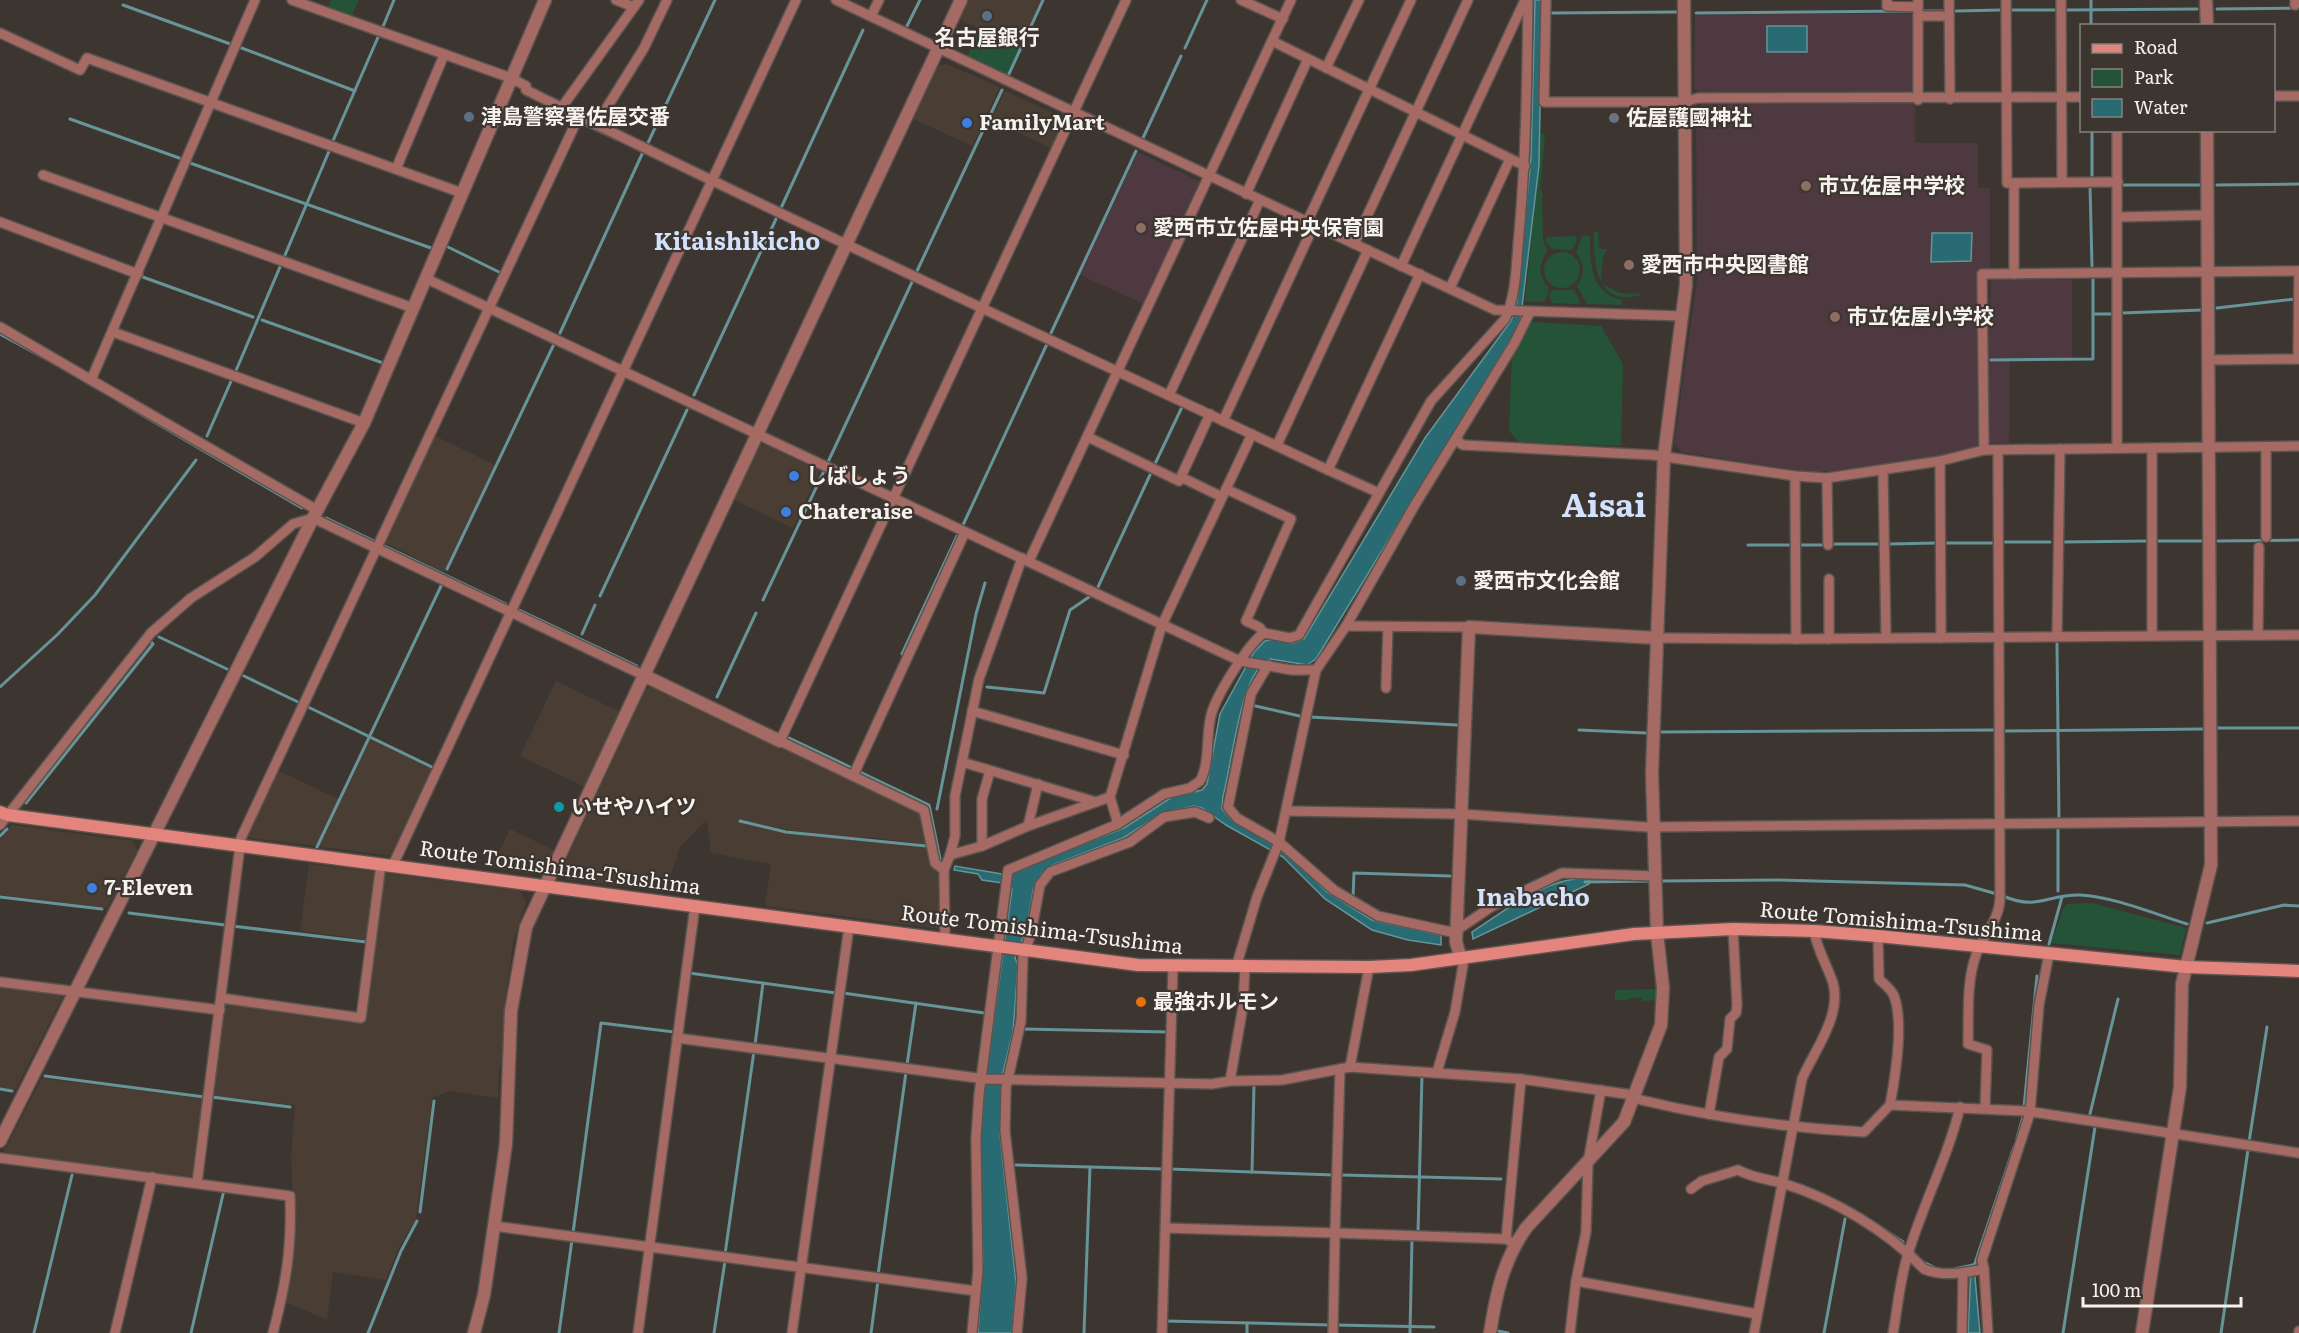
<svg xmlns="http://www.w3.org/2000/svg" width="2299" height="1333" viewBox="0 0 2299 1333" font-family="Literata,'Noto Sans JP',serif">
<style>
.built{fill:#4a3e34}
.education{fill:#4d393f}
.green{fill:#255338}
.water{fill:#286b73;stroke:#669498;stroke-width:1.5}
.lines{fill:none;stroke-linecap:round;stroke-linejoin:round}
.stream{stroke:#669498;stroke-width:3}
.minor-casing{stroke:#5b544e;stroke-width:12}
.tertiary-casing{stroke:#5b544e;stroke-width:15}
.secondary-casing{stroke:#5b544e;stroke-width:15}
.minor{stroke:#a66a65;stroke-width:9}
.tertiary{stroke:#a66a65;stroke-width:12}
.secondary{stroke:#e3847d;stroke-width:12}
.service-dot{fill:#5c6f8a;stroke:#3d3630;stroke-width:2}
.worship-dot{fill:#6b7280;stroke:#3d3630;stroke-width:2}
.shop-dot{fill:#3f7fe0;stroke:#3d3630;stroke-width:2}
.education-dot{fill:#8d6e63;stroke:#3d3630;stroke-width:2}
.culture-dot{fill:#0f9aa8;stroke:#3d3630;stroke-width:2}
.food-dot{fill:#e8710a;stroke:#3d3630;stroke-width:2}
.labels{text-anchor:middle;stroke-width:4.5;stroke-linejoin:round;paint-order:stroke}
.poi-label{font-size:21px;font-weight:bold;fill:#f6f2ee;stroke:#3d3630;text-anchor:start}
.street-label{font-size:21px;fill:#f6f2ee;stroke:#3d3630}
.quarter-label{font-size:24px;font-weight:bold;fill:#d2e2fc;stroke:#3d3630}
.town-label{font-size:33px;font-weight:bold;fill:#d2e2fc;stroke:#3d3630}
</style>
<rect width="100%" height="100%" fill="#3d3630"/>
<g class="built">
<polygon points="969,0 1041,0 1020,47 960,20"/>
<polygon points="946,64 1000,87 972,146 912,118 936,67"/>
<polygon points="1005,91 1066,119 1052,149 991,119"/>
<polygon points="431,434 495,465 444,572 382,541"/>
<polygon points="765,444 820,470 793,528 734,500 760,446"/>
<polygon points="556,681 620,712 585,787 520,756"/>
<polygon points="652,686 920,813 927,845 877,838 823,836 739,821 785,833 926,848 930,863 940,873 941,929 765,906 771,864 711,853 707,819 680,847 665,892 566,879 561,871 646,689"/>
<polygon points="370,738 436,769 395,856 244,837 275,769 340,800"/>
<polygon points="12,825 133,841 137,851 107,908 0,895 0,840"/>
<polygon points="510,829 555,851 547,869 536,874 486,867 494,852 500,850"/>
<polygon points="309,864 376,872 366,940 300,931"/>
<polygon points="382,873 520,891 526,901 513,942 504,1010 504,1064 499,1066 498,1098 449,1091 432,1098 416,1219 398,1249 386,1280 333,1272 327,1320 283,1301 291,1273 295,1242 291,1157 295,1105 211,1096 224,1001 362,1019"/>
<polygon points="0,983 65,993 15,1090 0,1088"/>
<polygon points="42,1078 204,1099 194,1179 2,1155"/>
</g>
<g class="education">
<polygon points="1915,13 1913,93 1700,94 1694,89 1695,15"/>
<polygon points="1910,102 1915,107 1915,143 1978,143 1978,188 1990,188 1990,268 1978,269 1979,447 1916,460 1830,471 1802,471 1682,452 1674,444 1697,280 1696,109 1702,104"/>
<polygon points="1138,152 1201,182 1144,304 1080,275"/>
<polygon points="1993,279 2072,280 2072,358 2010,358 2009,443 1990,443 1989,440 1988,360 1991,281"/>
</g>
<g class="green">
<polygon points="331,0 359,0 350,19 326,11"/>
<polygon points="979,29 1020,47 1007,75 967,57"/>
<path d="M 1540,134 L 1545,134 L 1540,190 L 1542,191 L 1543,239 L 1547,251 C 1539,265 1537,275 1549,288 L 1546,299 L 1542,302 L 1525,301 L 1539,165 Z"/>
<path d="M 1598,232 L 1599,249 L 1607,249 L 1603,257 L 1601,283 L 1619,293 L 1644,294 C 1596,309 1594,267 1594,232 Z"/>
<polygon points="1576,236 1577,241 1571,250 1552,249 1546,242 1547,237"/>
<path d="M 1582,236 L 1590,236 C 1590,265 1590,292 1622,300 L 1622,305 L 1587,304 L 1577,286 C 1585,274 1585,264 1576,252 Z"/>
<circle cx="1562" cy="270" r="18"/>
<polygon points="1553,290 1574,290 1580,301 1579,304 1552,303 1549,294"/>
<polygon points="1531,322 1601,326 1623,364 1621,446 1519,442 1509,431 1512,356"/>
<polygon points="2092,903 2186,928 2180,955 2051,943 2064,907 2067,904"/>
<path d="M 1658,989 L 1659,1000 L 1642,1001 L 1642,998 C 1632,996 1627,1002 1615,1000 L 1615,990 Z"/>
</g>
<g class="water">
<path d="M 1535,0 L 1542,0 L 1539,165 L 1520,324 L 1316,659 L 1307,665 L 1271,659 C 1240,668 1232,766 1223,796 L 1222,809 L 1231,819 L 1286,852 L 1327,892 L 1372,920 L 1441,935 L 1441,945 L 1408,940 L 1372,930 L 1325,899 L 1283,857 L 1226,825 L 1202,808 L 1194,806 L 1163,813 L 1123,838 L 1053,865 L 1042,873 L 1033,890 L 1027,928 L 1015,958 L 1018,965 L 1013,1032 L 1003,1072 L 1000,1135 L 1016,1283 L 1012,1333 L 978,1333 L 983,1258 L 980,1185 L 981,1112 L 1012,889 L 1010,884 L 982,880 L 978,874 L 954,870 L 955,866 L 1002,874 L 1017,872 L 1020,868 L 1124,828 L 1172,797 L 1202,790 L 1207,784 L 1220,714 L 1254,652 L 1265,641 L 1273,639 L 1293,643 L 1304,639 L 1425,438 L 1511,321 L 1517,302 L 1531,157 Z"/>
<rect x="1767" y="26" width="40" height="26"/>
<polygon points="1932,233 1972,233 1971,261 1931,262"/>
<path d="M 1590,877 L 1589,884 L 1473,939 L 1472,932 C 1512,906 1541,880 1590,877 Z"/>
<polygon points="1974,1266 1980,1333 1968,1333 1971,1267"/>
</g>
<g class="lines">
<g class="stream">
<polyline points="2091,0 2091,26"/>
<polyline points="123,5 233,45"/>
<polyline points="2217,9 2299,8"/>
<polyline points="2011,10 2055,10"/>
<polyline points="2067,10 2197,9"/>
<polyline points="1923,11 1944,11"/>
<polyline points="1956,11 2001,10"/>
<polyline points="1551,13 1676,12"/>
<polyline points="1696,13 1910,11"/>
<polyline points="907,26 920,0"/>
<polyline points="382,29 394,0"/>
<polyline points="239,47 355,91"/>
<polyline points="1185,48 1207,0"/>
<polyline points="1008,76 1043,0"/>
<polyline points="70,119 182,159"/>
<polyline points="581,123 629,145"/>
<polyline points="2092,130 2092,176"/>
<polyline points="1143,138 1181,56"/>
<polyline points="332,143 379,35"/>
<polyline points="647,145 715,0"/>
<polyline points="190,163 431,248"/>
<polyline points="2123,185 2200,185"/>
<polyline points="2217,185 2299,184"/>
<polyline points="2090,186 2092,266"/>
<polyline points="781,208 863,30"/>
<polyline points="448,247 501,273"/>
<polyline points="917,271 1002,90"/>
<polyline points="140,276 253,317"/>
<polyline points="2217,308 2295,299"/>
<polyline points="2122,313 2202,310"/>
<polyline points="2093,314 2112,314"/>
<polyline points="262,320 383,363"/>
<polyline points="560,333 643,152"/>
<polyline points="1051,333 1136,151"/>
<polyline points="0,334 57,365"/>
<polyline points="1991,360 2093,359 2093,278"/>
<polyline points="235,373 330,149"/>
<polyline points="694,395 776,219"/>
<polyline points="120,402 302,508"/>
<polyline points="207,436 232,379"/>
<polyline points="828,462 912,282"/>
<polyline points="1154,466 1182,407"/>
<polyline points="326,518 506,604"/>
<polyline points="963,525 1047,344"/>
<polyline points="2156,541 2204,541"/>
<polyline points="2218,541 2299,540"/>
<polyline points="2005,542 2050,542"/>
<polyline points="2063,542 2150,541"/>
<polyline points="1946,543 1994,543"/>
<polyline points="1835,544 1877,544"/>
<polyline points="1890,544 1936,543"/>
<polyline points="1748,545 1789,545"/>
<polyline points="1801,545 1822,545"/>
<polyline points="447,569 554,344"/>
<polyline points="1098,587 1150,475"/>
<polyline points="600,596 687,410"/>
<polyline points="763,600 824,471"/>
<polyline points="519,610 637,666"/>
<polyline points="582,634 595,605"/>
<polyline points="159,637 227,669"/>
<polyline points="2057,644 2059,821"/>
<polyline points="902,654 957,536"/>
<polyline points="244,676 300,703"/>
<polyline points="0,687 58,634 95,595 196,460"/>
<polyline points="987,687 1044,693 1070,610 1089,597"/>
<polyline points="717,697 756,613"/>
<polyline points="1251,705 1304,717"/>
<polyline points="306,706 434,768"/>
<polyline points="1310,717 1457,725"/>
<polyline points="2218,728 2299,728"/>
<polyline points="1579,730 1646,733"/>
<polyline points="2004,731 2204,729"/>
<polyline points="1662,732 1995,730"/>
<polyline points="789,738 850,767"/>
<polyline points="860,772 929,805 940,859"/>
<polyline points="26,803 153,644 151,642"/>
<polyline points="937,809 976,614 985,583"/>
<polyline points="740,821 786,832 926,846"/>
<polyline points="0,836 7,829"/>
<polyline points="317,847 442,584"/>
<polyline points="1660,881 1777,880 1965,885 1997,894"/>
<polyline points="1585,882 1653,881"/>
<polyline points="2058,891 2058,827"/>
<path d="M 2003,896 C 2038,911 2047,894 2080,895 C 2115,897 2154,914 2187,924"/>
<polyline points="0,897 102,909"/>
<polyline points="1353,897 1354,873 1450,876"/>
<polyline points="129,913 225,925"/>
<polyline points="2207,923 2284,905 2299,906"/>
<polyline points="232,926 366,942"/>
<polyline points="2049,944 2062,897"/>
<polyline points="689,973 836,993"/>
<polyline points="843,993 984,1013"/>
<polyline points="1023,1029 1168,1032"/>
<polyline points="755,1045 763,983"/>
<polyline points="907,1065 916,1003"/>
<polyline points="45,1076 204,1097"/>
<polyline points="0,1089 12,1091"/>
<polyline points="212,1097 290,1107"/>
<polyline points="2024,1107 2037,976"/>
<polyline points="2089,1118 2118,999"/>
<polyline points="2017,1138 2023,1117"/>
<polyline points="2249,1142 2267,1027"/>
<polyline points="1016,1165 1163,1169"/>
<polyline points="1170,1169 1334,1175"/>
<polyline points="1252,1172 1254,1084"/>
<polyline points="1341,1175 1501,1179"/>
<polyline points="420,1212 434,1101"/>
<polyline points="1870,1220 1903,1242"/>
<polyline points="573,1233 601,1023 674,1032 675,1028"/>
<polyline points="1418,1233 1422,1075"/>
<polyline points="1913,1252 1923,1262 1936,1268"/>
<polyline points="725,1254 754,1051"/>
<polyline points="1954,1269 1973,1265"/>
<polyline points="1973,1269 2014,1147"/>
<polyline points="878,1275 906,1072"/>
<polyline points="1166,1321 1330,1325"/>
<polyline points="1336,1325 1434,1327"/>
<polyline points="1498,1331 1508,1333"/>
<polyline points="34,1333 72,1175"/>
<polyline points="191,1333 224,1190"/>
<polyline points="368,1333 401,1251 417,1221"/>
<polyline points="559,1333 572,1240"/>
<polyline points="714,1333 725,1261"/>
<polyline points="871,1333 878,1281"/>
<polyline points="1084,1333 1090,1167"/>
<polyline points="1247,1333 1247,1323"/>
<polyline points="1410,1333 1412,1239"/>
<polyline points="1824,1333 1845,1219"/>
<polyline points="2063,1333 2095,1127"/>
<polyline points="2221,1333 2248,1150"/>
</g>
<g class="minor-casing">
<g id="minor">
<path d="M 292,0 L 511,78 L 526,86 L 526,90 C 791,221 1060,344 1328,470 L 1420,274"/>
<polyline points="616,0 634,7"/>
<polyline points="836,0 1495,310 1682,316"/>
<polyline points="1241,0 1283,19"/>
<polyline points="1546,0 1544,102 1684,102 1698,98 2082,97"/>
<polyline points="1887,0 1887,6 1918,7"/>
<polyline points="1918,0 1918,100"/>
<polyline points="1949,0 1950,99"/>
<polyline points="2006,0 2007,183 2118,182"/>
<polyline points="2061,0 2062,182"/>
<polyline points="2295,0 2295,5"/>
<polyline points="871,16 879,0"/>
<polyline points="1918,16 1949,16"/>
<polyline points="0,33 80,70 87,58 462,193"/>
<polyline points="1272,41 1525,166"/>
<polyline points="1326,68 1359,0"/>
<polyline points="2274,96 2299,96"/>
<polyline points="562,107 639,0"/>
<polyline points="596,125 644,48 667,0"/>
<polyline points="2117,130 2117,448"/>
<polyline points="396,169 444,55"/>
<polyline points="43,175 413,308"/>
<polyline points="1246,194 1308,59"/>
<polyline points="2118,217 2208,215"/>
<polyline points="0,222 138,274"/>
<polyline points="1307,222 1411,0"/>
<polyline points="1354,244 1468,0"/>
<polyline points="1401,266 1525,0"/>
<polyline points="2014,274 2014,183"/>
<polyline points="427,279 1240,661 1292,670 1316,670"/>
<polyline points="1450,288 1510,159"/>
<polyline points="0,327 91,380 255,0"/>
<polyline points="113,332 364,423"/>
<polyline points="2298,359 2299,271"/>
<polyline points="2209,360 2299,359"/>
<polyline points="91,380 317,510"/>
<polyline points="1169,395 1260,200"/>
<polyline points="1223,421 1314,225"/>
<polyline points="1088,437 1179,481 1210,414"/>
<polyline points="1456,440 1463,445 1653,455 1795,476 1827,478 1940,461 1984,450 2299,446"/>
<polyline points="1277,445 1368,250"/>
<polyline points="1984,450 1982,274 2299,271"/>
<polyline points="1940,461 1941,638"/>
<polyline points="1328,470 1379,493"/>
<polyline points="1883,471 1886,638"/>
<polyline points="1795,476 1796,639"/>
<polyline points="1181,477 1222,497"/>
<polyline points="1827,478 1828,545"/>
<polyline points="1226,489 1291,519 1246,621 1259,627 1264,633"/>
<polyline points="2266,537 2266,447"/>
<polyline points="1029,561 1291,0"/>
<polyline points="1346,626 1469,627"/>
<polyline points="2258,635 2259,547"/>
<polyline points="2152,636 2152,448"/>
<polyline points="2057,637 2060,449"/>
<polyline points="1657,638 1796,639 2299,635"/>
<polyline points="1829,639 1829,579"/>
<polyline points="1268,665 1251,694 1228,807 1237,818 1279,842 1334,890 1378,916 1456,933"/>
<polyline points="1386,688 1388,627"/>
<polyline points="972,711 1124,755"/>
<polyline points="962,762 1096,802"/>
<polyline points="853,776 965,532"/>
<path d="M 1110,797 L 1118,824 L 1164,794 L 1190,788 L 1200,781 C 1211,761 1205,733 1212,712 C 1218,693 1248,644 1264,633 L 1290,638 L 1299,635 L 1431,401 L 1505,319 C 1517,293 1516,262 1519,234 C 1526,156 1527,78 1528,0"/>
<polyline points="1287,811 1461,814 1647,827 2299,821"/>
<polyline points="0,825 151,633 191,598 255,557 293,524 313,518 643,675"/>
<polyline points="1028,826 1038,784"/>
<polyline points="982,846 982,799 990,771"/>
<polyline points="950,855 955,836 955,796 979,679 1022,558"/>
<polyline points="393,865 796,0"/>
<polyline points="944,870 935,863 924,810 780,741 1126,0"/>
<polyline points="1457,930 1491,907 1562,873 1654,876"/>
<path d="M 1878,936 L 1879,979 C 1884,984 1892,990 1894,996 C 1904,1022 1895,1078 1890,1105"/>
<polyline points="945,939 944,870 950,855 982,846 1028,826 1110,797 1162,625 1252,434"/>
<polyline points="1236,967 1257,897 1279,842 1316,670 1346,626 1416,503 1514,344 1530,312"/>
<polyline points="0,982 220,1010"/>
<polyline points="221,998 361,1018 381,864"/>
<path d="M 677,1038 L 985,1079 L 1212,1084 L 1230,1081 L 1282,1080 L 1350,1067 L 1521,1079 L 1633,1095 L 1641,1100 C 1715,1118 1789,1128 1864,1132 L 1890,1105 L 2026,1111 L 2299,1153"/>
<polyline points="1350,1067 1369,967"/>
<polyline points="1340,1069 1335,1233 1506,1239"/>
<polyline points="1437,1072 1455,1012 1463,965 1461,959"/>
<polyline points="1230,1081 1243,1006 1245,967"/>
<polyline points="1601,1090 1588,1162 1586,1232 1576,1281 1757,1314"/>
<path d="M 1985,1108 L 1987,1050 L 1968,1044 C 1969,1015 1966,983 1976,955 C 1983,935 1999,921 2000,899 L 1998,450"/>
<polyline points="1709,1114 1719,1057 1727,1049 1730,1019 1736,1013 1737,1005 1733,929"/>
<path d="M 0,1158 L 290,1196 C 292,1248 286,1283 273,1333"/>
<polyline points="197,1183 241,838 579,116"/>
<path d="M 1691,1189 L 1702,1181 L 1738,1170 C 1753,1178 1767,1179 1782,1183 C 1834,1199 1886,1230 1924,1269 C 1943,1277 1964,1273 1984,1269 L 1988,1333"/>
<polyline points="494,1226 976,1291"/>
<polyline points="1166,1228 1335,1233 1333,1333"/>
<polyline points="1511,1242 1506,1239 1521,1079"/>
<polyline points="1984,1269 1982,1260 2030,1113 2039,1005 2049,954"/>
<polyline points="115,1333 152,1177"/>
<polyline points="638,1333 695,906"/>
<polyline points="792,1333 849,927"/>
<polyline points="972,1333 978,1270 976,1138 979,1095 1008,870 1118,824"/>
<polyline points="1017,1333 1022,1278 1005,1131 1006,1088 1021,1021 1023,957 1031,934 1040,885 1050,872 1130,842 1164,817 1195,812 1209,818"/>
<polyline points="1162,1333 1173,967"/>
<polyline points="1570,1333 1576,1281"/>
<path d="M 1754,1333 L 1802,1079 C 1814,1051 1842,1016 1833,983 C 1827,965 1817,949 1814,931"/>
<path d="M 1893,1333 C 1898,1306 1900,1277 1909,1251 C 1924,1202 1948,1157 1960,1107"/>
<polyline points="1962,1333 1963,1273"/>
<polyline points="2299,1333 2299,1331"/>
</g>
</g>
<g class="tertiary-casing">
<g id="tertiary">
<polyline points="2206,0 2207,26"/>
<polyline points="643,675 780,741"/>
<polyline points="1461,959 1456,942 1469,627 1657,638"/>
<polyline points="0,1141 313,518 364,423 545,0"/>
<polyline points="474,1333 484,1295 506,1144 511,1011 526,927 961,0"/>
<path d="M 1490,1333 C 1496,1294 1503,1261 1526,1228 L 1624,1122 L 1661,1025 L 1663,988 L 1657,933 L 1652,773 L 1664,456 L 1686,285 L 1684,0"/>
<polyline points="2142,1333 2180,1087 2182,984 2211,865 2207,130"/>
</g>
</g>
<g class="secondary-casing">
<polyline id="secondary" points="0,812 8,815 1138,965 1369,967 1411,965 1634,934 1733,929 1814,931 1878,936 2186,967 2299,971"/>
</g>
<use href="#minor" class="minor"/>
<use href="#tertiary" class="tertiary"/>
<use href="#secondary" class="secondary"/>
</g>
<g class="service-dot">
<circle cx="987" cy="16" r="6"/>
<circle cx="469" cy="117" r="6"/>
<circle cx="1461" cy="581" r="6"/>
</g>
<circle class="worship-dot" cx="1614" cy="118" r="6"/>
<g class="shop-dot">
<circle cx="967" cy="123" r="6"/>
<circle cx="794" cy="476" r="6"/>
<circle cx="786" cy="512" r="6"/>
<circle cx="92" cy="888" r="6"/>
</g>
<g class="education-dot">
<circle cx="1806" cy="186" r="6"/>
<circle cx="1141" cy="228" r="6"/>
<circle cx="1629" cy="265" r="6"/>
<circle cx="1835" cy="317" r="6"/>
</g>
<circle class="culture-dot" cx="559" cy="807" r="6"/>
<circle class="food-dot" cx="1141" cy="1002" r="6"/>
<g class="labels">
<g class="poi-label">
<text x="987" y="45" text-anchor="middle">名古屋銀行</text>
<text x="481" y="124">津島警察署佐屋交番</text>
<text x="1626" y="125">佐屋護國神社</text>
<text x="979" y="130">FamilyMart</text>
<text x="1818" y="193">市立佐屋中学校</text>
<text x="1153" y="235">愛西市立佐屋中央保育園</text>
<text x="1641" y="272">愛西市中央図書館</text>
<text x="1847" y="324">市立佐屋小学校</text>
<text x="806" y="483">しばしょう</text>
<text x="798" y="519">Chateraise</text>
<text x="1473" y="588">愛西市文化会館</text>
<text x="571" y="814">いせやハイツ</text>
<text x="104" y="895">7-Eleven</text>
<text x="1153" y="1009">最強ホルモン</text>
</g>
<g class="street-label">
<text transform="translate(560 868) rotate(8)" y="7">Route Tomishima-Tsushima</text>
<text transform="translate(1901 922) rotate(5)" y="7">Route Tomishima-Tsushima</text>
<text transform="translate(1042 930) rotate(7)" y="7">Route Tomishima-Tsushima</text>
</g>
<g class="quarter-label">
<text x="737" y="250">Kitaishikicho</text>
<text x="1533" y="906">Inabacho</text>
</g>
<g class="town-label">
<text x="1604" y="517">Aisai</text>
</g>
</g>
<rect x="2080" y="24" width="195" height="108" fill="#3d3630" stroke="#87817c" stroke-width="1.5"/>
<rect x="2092" y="44" width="30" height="9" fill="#e3847d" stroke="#87817c" stroke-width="1.5"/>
<text x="2134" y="54" font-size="18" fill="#f6f2ee">Road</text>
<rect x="2092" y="69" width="30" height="18" fill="#255338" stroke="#87817c" stroke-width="1.5"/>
<text x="2134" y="84" font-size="18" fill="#f6f2ee">Park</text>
<rect x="2092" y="99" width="30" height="18" fill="#286b73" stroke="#87817c" stroke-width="1.5"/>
<text x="2134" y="114" font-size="18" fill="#f6f2ee">Water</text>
<path d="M2083 1297v9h158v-9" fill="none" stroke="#f6f2ee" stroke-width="3"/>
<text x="2092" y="1297" font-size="18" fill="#f6f2ee" stroke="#3d3630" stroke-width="4.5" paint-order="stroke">100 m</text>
</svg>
